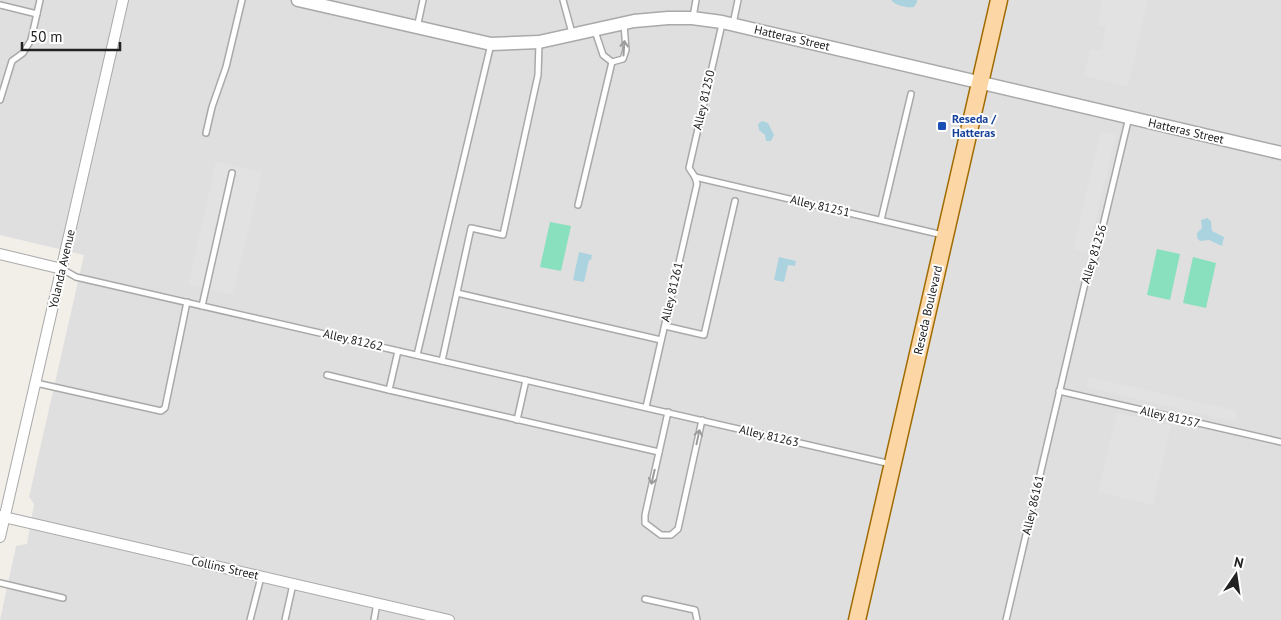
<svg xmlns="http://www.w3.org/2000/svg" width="1281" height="620" viewBox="0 0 1281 620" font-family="'PT Sans',sans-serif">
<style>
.residential{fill:#e0dfdf}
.pitch{fill:#88e0be}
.parking{fill:#e2e2e2}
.water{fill:#aad3df}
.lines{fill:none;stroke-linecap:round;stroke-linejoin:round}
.service-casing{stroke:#a9a9a9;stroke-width:8}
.minor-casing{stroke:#a9a9a9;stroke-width:12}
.tertiary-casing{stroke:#a9a9a9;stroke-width:15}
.primary-casing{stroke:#a06b00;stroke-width:19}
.service{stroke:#fff;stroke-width:5}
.minor{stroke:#fff;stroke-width:10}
.tertiary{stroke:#fff;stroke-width:12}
.primary{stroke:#fcd6a4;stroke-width:16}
.oneway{stroke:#9c9c9c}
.transit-dot{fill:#1a4fb4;stroke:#fff;stroke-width:2}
.labels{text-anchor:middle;stroke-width:4;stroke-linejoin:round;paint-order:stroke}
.street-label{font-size:12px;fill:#222;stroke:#fff}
.transit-label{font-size:12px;font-weight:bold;fill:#164399;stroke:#fff;text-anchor:start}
</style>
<rect width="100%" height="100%" fill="#f2efe9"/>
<polygon class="residential" points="0,0 1281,0 1281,620 0,620 16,546 27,544 34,504 29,497 84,255 0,235"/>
<g class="pitch">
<polygon points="550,222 571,226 561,271 540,267"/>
<polygon points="1157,249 1180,254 1170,300 1147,295"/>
<polygon points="1193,257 1216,263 1206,308 1183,303"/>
</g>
<g class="parking">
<polygon points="1102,0 1148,0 1128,86 1084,76 1090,49 1101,50 1106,27 1097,25"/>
<polygon points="1101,131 1116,135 1088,253 1073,249"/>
<polygon points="216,162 262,172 233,295 188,285"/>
<polygon points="1089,377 1237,411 1235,422 1087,387"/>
<polygon points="1117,413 1171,425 1153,505 1098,492"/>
</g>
<g class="water">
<path d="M 891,0 L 917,0 L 917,2 L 914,7 C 907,8 896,6 891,0 Z"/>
<polygon points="762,121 768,123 774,135 771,141 766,141 765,135 759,130 758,124"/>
<polygon points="1207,218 1211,221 1212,231 1224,237 1222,246 1209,240 1200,241 1197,238 1197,233 1202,228 1201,220"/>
<polygon points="579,252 592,255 591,260 589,260 584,282 573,280"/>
<polygon points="779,257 796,261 795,266 788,265 784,282 774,280"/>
</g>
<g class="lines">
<g class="service-casing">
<g id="service">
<polyline points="563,0 572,33"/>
<polyline points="0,5 37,14"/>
<polyline points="693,17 696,0"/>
<polyline points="733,24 738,0"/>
<polyline points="417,28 423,0"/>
<polyline points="595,31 603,55 612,62 623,59 626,50 624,24"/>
<polyline points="0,100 12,61 23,53 31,40 40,0"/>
<polyline points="206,133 212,107 226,67 242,0"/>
<polyline points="695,177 943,235"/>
<polyline points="695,177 689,168 722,24"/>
<polyline points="578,205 612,62"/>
<polyline points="881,220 911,94"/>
<polyline points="62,269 76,277 891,464"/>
<polyline points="457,293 661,340"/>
<polyline points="202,306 232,173"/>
<polyline points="665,326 704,335 735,201"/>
<polyline points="398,351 389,390 659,452"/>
<polyline points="417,355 491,44"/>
<polyline points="442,361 471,228 503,235 538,75 539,43"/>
<polyline points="327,375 389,390"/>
<polyline points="36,383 161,411 165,408 187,302"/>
<polyline points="1059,391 1281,442"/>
<polyline points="646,407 697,184 695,177"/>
<polyline points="668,412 645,515 645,523 661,535 671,535 678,529 702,420"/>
<polyline points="517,420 526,380"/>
<polyline points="0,583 63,598"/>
<polyline points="645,599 695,610 697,620"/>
<polyline points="250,620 261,577"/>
<polyline points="285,620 293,584"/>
<polyline points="374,620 377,603"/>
<polyline points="1006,620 1085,283 1096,255 1129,117"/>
</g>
</g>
<g class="minor-casing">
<g id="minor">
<polyline points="0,254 62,269"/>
<polyline points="0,516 449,620"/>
<polyline points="0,537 123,0"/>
</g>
</g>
<g class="tertiary-casing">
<polyline id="tertiary" points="298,0 491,44 539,42 634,21 668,18 692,18 722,22 1281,153"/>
</g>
<g class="primary-casing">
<polyline id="primary" points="857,620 999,0"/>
</g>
<use href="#service" class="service"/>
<use href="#minor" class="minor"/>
<use href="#tertiary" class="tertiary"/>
<use href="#primary" class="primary"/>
</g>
<defs><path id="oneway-shaft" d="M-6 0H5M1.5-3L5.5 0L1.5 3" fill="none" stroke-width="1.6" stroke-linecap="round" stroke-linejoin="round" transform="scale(1.25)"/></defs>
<g class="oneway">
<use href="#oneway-shaft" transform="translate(624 48) rotate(-86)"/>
<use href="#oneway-shaft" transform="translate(698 437) rotate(-78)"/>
<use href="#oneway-shaft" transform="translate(653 477) rotate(103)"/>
</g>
<rect class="transit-dot" x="937" y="121" width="10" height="10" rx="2.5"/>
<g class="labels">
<g class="street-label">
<text transform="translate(792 38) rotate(13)" y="4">Hatteras Street</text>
<text transform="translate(704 100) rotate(-77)" y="4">Alley 81250</text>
<text transform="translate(1186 131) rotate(13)" y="4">Hatteras Street</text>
<text transform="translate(820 206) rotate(13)" y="4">Alley 81251</text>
<text transform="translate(1094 254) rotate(-73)" y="4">Alley 81256</text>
<text transform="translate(62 269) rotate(-77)" y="4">Yolanda Avenue</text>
<text transform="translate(672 292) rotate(-77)" y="4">Alley 81261</text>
<text transform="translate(928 310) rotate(-77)" y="4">Reseda Boulevard</text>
<text transform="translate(353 340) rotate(13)" y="4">Alley 81262</text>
<text transform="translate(1170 417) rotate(13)" y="4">Alley 81257</text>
<text transform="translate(769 436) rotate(13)" y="4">Alley 81263</text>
<text transform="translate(1033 505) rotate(-77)" y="4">Alley 86161</text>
<text transform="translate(225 568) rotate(13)" y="4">Collins Street</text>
</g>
<g class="transit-label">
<text x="952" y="123">Reseda /<tspan x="952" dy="14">Hatteras</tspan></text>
</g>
</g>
<g transform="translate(1236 575) rotate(13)" stroke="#ffffff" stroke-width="4" paint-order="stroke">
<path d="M0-4L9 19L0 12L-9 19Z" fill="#222222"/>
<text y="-8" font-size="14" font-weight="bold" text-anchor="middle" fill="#222222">N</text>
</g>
<path d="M22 42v8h98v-8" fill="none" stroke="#222222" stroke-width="2.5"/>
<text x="30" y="42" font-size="15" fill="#222222" stroke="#ffffff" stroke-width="4" paint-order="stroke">50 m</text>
</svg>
